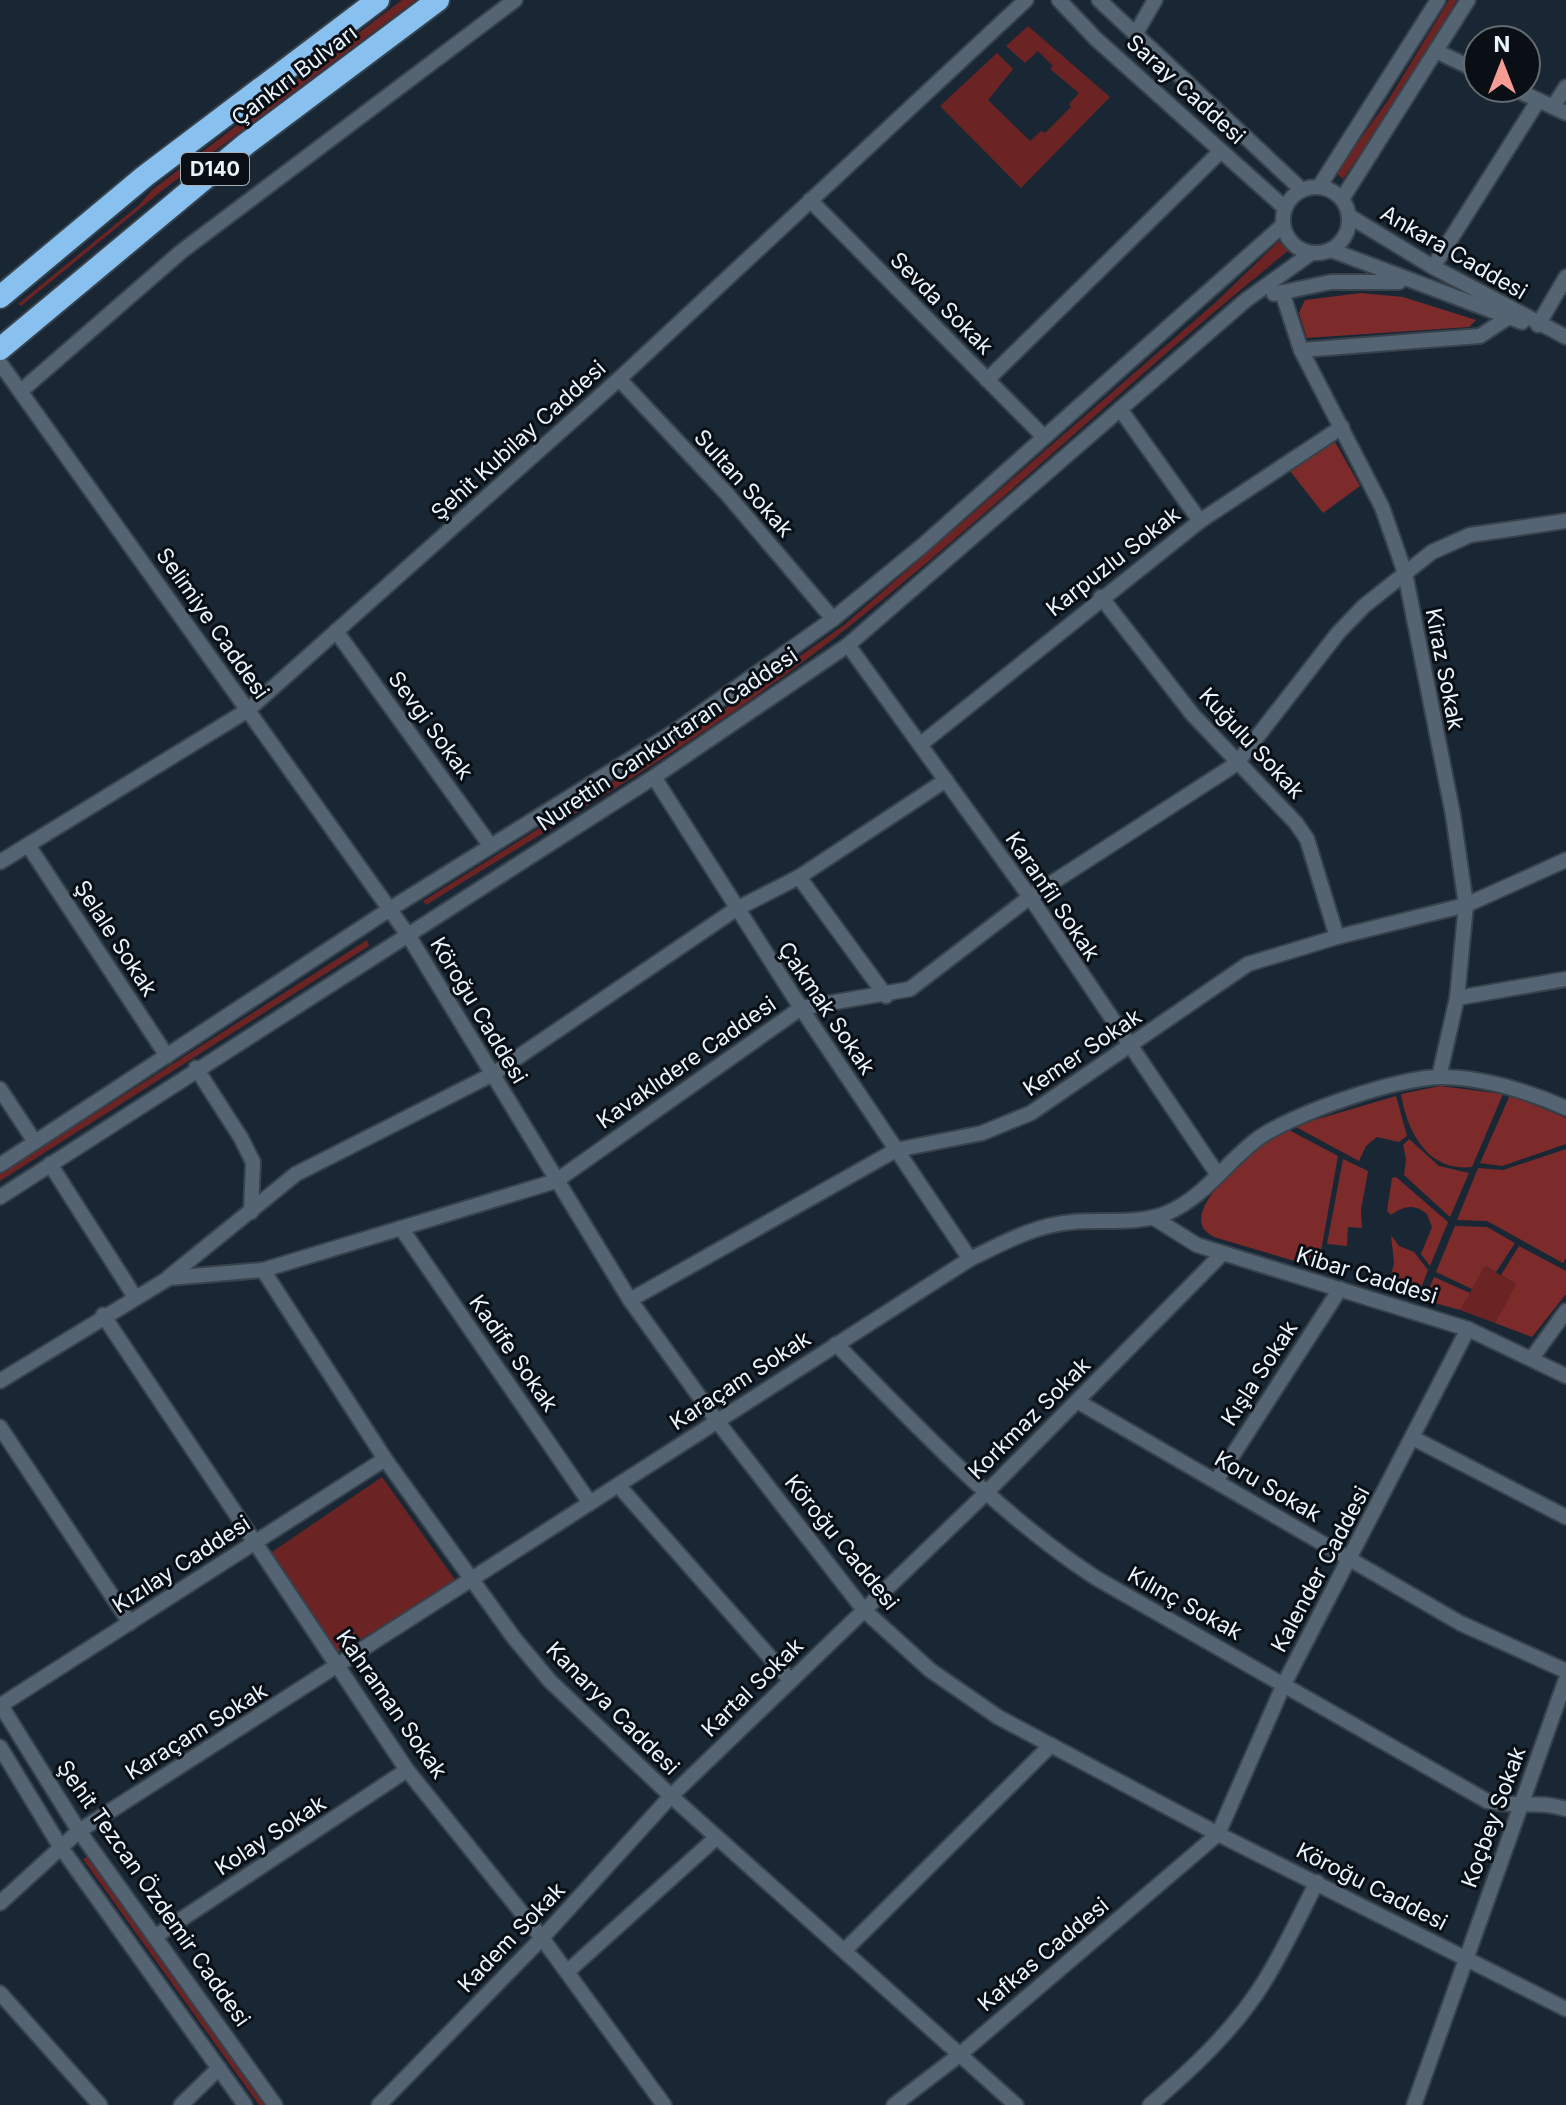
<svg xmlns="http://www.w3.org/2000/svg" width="1566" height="2105" viewBox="0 0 1566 2105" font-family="Inter,sans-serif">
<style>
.green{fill:#6c2323}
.forest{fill:#7c2b2a}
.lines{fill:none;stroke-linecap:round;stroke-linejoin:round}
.minor-casing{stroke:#37424c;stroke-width:18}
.highway-casing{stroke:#37424c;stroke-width:26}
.minor{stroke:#546472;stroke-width:14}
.highway{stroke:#88c0f0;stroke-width:22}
.labels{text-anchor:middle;stroke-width:6;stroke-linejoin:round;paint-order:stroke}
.shield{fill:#090f15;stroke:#a6afb7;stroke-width:2}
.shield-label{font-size:20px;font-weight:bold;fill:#eaf4fc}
.street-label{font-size:22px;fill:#eaf4fc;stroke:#090f15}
</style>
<rect width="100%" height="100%" fill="#192734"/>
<g class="green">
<polygon points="402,0 416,0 164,189 21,306 18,304 139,205 152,190"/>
<polygon points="1449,0 1457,0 1396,102 1343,179 1336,173 1389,99"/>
<polygon points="1028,26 1110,97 1021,188 940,106 997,53 1013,69 988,100 1030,141 1041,131 1045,133 1071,107 1069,104 1079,93 1050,69 1053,66 1038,51 1025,63 1006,46"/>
<path d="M 1279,241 L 1288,251 C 1138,371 1001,506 851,625 C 718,731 569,816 426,905 L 423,901 L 688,735 L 844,625 L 1216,302 Z"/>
<polygon points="367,940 369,946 0,1181 0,1174"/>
<polygon points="1485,1266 1516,1284 1495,1323 1460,1310"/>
<polygon points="382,1477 458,1584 334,1654 269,1554"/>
<polygon points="87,1857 265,2105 259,2105 83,1859"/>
</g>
<g class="forest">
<polygon points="1361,293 1403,297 1476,320 1469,327 1307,338 1299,313 1305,300"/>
<polygon points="1335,442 1360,486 1323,513 1290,471"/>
<path d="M 1440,1086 L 1503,1094 L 1472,1167 C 1427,1172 1407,1131 1401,1094 Z"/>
<polygon points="1510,1095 1566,1118 1566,1144 1502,1166 1480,1163"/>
<polygon points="1396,1096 1407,1136 1399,1142 1377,1137 1366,1146 1359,1161 1294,1126"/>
<path d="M 1287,1129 L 1338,1156 L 1318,1268 L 1217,1238 C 1162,1217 1265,1142 1287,1129 Z"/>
<polygon points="1409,1139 1439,1166 1469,1173 1450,1217 1404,1175 1406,1159 1403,1145"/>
<polygon points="1566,1149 1566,1258 1563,1263 1487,1221 1457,1220 1478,1168 1503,1170"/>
<polygon points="1343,1159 1368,1171 1361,1210 1362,1228 1348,1227 1347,1246 1327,1244"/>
<path d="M 1396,1177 L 1448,1222 L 1430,1266 L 1421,1254 L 1432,1227 L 1427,1214 C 1415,1203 1403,1206 1391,1215 L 1387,1211 L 1392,1178 Z"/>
<polygon points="1455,1226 1487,1227 1515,1243 1496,1272 1485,1266 1472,1289 1436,1272"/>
<polygon points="1391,1235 1399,1246 1414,1252 1428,1270 1417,1298 1388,1289 1394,1263"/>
<polygon points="1519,1246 1566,1271 1566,1294 1532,1337 1495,1323 1516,1284 1501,1275"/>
<polygon points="1434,1277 1470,1293 1460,1310 1424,1300"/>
</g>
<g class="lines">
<g class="minor-casing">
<g id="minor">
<polyline points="1059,0 1096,39 1285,208"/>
<polyline points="1099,0 1302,190"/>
<polyline points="1136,33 1155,0"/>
<polyline points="1438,52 1478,71"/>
<polyline points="1512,88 1566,113"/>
<polyline points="1553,107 1566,87"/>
<polyline points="1319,187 1438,0"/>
<circle cx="1316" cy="220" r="33"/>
<polyline points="1342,199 1468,0"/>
<polyline points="810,200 1043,436"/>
<polyline points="1349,216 1433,267 1566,337"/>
<polyline points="1331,250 1522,322"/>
<polyline points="1433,267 1538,101"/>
<polyline points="1282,292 1301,350 1382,507 1405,573 1453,815 1466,905 1457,998 1439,1077"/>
<polyline points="1274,294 1331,282 1399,282"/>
<polyline points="1538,325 1566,277"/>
<polyline points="1301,350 1480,336 1506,319"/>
<polyline points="0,363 408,935 630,1300 717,1421 864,1610 930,1670 998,1717 1218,1834 1566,2009"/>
<polyline points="619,379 727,494 833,619"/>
<polyline points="987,380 1221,151"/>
<polyline points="21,391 182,251 515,0"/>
<polyline points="1120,409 1200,521"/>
<polyline points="1101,597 1193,715 1296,823 1307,839 1337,937"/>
<polyline points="336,631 490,845"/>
<polyline points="848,645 1030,897 1218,1175"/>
<polyline points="921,744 1200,521 1342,427"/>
<polyline points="654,777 801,1008 970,1259"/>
<polyline points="28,845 167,1056"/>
<polyline points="0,862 248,710 619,379 1026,0"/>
<polyline points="799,877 886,996"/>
<polyline points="1457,998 1566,979"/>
<polyline points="196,1068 241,1138 253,1162 251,1212"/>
<polyline points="0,1089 35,1142"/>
<polyline points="50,1164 135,1297"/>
<polyline points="0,1165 390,909 674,732 833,619 922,546 1283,225"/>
<polyline points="0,1197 654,777 848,645 1246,300 1310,254"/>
<polyline points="1154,1218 1197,1245 1468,1329 1566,1376"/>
<polyline points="401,1228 590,1503"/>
<polyline points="263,1270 385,1459 514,1638 550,1681 671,1796 1016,2105"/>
<polyline points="169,1277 296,1174 493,1074 736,909 799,877 946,780"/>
<polyline points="630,1300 896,1150 982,1133 1031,1113 1248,964 1337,937 1466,905 1566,860"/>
<polyline points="103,1315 407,1770 542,1938 664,2105"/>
<path d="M 836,1344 C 919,1428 998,1514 1096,1578 L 1487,1801 C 1514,1808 1539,1800 1566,1809"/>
<polyline points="1532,1358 1566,1311"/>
<polyline points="0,1381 169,1278 263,1270 556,1181 801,1008 910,989 1030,897 1236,764 1338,633 1364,606 1432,552 1470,535 1566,521"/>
<polyline points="1077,1401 1460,1623 1566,1671"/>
<polyline points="0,1427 130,1623"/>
<polyline points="1413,1438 1566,1517"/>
<polyline points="1216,1481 1340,1289"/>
<polyline points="618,1485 791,1681"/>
<polyline points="0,1704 79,1831 275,2105"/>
<polyline points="1,1705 385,1459"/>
<polyline points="0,1747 60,1846 245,2105"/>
<path d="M 0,1903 L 79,1831 L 970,1259 C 1003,1243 1035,1225 1072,1222 C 1102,1219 1138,1225 1167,1213 C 1203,1198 1226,1163 1256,1140 C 1290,1114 1401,1076 1444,1077 C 1487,1078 1527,1091 1566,1108"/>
<polyline points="156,1936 407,1770"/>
<polyline points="845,1950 1051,1745"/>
<polyline points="567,1972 717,1837"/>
<polyline points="0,1993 100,2105"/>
<polyline points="181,2105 219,2068"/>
<polyline points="379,2105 542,1938 671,1796 985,1494 1222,1254"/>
<polyline points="894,2105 958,2056 1218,1834 1284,1684 1468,1329"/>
<path d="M 1150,2105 C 1193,2068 1234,2030 1264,1982 C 1284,1950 1300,1915 1317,1882"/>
<polyline points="1414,2105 1566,1679"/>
</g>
</g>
<g class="highway-casing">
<g id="highway">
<polyline points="0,297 145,176 378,0"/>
<polyline points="0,349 246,144 438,0"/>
</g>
</g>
<use href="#minor" class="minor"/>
<use href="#highway" class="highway"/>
</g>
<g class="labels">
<rect class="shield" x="181" y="153" width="68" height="32" rx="6"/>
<g class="shield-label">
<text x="215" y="176">D140</text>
</g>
<g class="street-label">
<text transform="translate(294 75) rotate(-37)" y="8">Çankırı Bulvarı</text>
<text transform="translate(1186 89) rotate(42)" y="8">Saray Caddesi</text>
<text transform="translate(1454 252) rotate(30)" y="8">Ankara Caddesi</text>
<text transform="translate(942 303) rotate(45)" y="8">Sevda Sokak</text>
<text transform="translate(518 440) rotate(-42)" y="8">Şehit Kubilay Caddesi</text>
<text transform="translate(744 483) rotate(48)" y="8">Sultan Sokak</text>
<text transform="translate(1113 561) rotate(-38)" y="8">Karpuzlu Sokak</text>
<text transform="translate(213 623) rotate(55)" y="8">Selimiye Caddesi</text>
<text transform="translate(1445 669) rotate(79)" y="8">Kiraz Sokak</text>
<text transform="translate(431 725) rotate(54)" y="8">Sevgi Sokak</text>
<text transform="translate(667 739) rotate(-34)" y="8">Nurettin Cankurtaran Caddesi</text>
<text transform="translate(1252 743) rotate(47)" y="8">Kuğulu Sokak</text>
<text transform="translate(1053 896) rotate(56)" y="8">Karanfil Sokak</text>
<text transform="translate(116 938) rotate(57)" y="8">Şelale Sokak</text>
<text transform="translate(827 1008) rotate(56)" y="8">Çakmak Sokak</text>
<text transform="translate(479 1010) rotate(59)" y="8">Köroğu Caddesi</text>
<text transform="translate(1082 1052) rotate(-34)" y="8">Kemer Sokak</text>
<text transform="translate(686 1062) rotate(-35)" y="8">Kavaklıdere Caddesi</text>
<text transform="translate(1367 1275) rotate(17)" y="8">Kibar Caddesi</text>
<text transform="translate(514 1353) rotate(55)" y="8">Kadife Sokak</text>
<text transform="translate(1259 1373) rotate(-57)" y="8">Kışla Sokak</text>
<text transform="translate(740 1380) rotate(-33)" y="8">Karaçam Sokak</text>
<text transform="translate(1029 1418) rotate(-45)" y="8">Korkmaz Sokak</text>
<text transform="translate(1268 1486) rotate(30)" y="8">Koru Sokak</text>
<text transform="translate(842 1542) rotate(51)" y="8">Köroğu Caddesi</text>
<text transform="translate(181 1564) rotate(-33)" y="8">Kızılay Caddesi</text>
<text transform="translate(1320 1569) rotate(-62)" y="8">Kalender Caddesi</text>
<text transform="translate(1185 1603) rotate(29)" y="8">Kılınç Sokak</text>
<text transform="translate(752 1687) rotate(-44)" y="8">Kartal Sokak</text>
<text transform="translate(392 1704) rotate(55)" y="8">Kahraman Sokak</text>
<text transform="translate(613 1708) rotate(45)" y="8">Kanarya Caddesi</text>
<text transform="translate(196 1731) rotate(-32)" y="8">Karaçam Sokak</text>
<text transform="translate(1493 1817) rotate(-70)" y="8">Koçbey Sokak</text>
<text transform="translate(270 1835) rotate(-33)" y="8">Kolay Sokak</text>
<text transform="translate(1372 1886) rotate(27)" y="8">Köroğu Caddesi</text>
<text transform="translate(154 1893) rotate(55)" y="8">Şehit Tezcan Özdemir Caddesi</text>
<text transform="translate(511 1937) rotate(-46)" y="8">Kadem Sokak</text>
<text transform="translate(1043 1954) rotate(-40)" y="8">Kafkas Caddesi</text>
</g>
</g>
<g transform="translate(1502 64)"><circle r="38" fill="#090f15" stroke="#636b71" stroke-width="2"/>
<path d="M0-6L14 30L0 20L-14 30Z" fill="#f59c95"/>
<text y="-12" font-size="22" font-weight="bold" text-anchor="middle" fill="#eaf4fc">N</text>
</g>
</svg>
